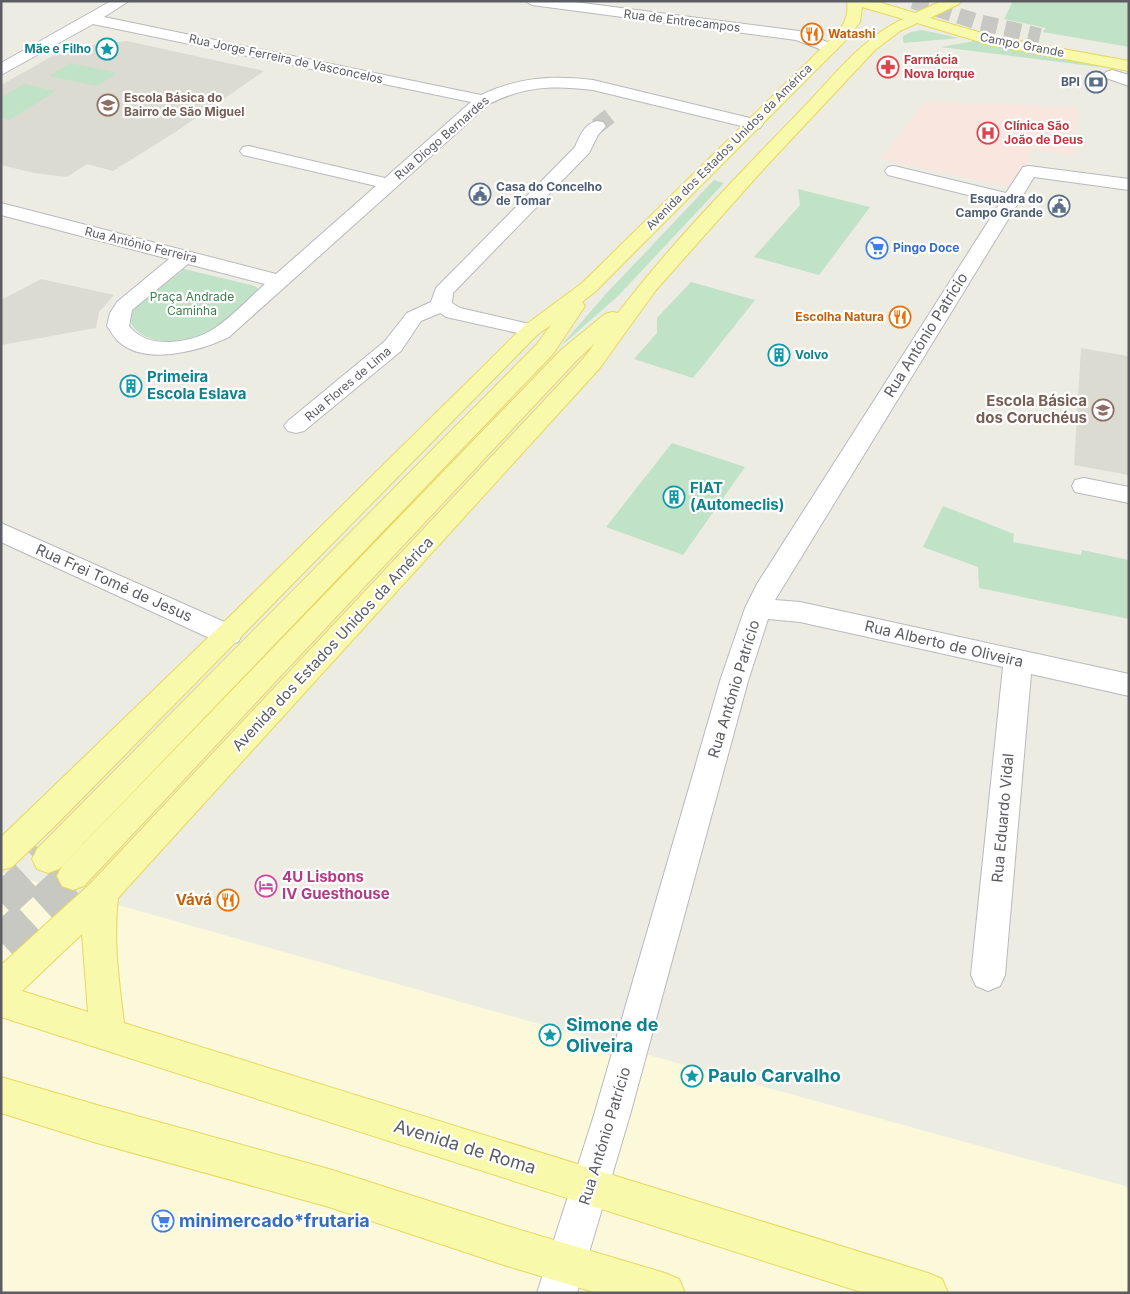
<svg xmlns="http://www.w3.org/2000/svg" width="1130" height="1294" viewBox="0 0 1130 1294" font-family="Inter,sans-serif">
<style>
.commercial{fill:#fbf9d9}
.education{fill:#dcdbd1}
.medical{fill:#f9e6df}
.green{fill:#c0e2c6}
.lines{fill:none;stroke-linecap:round;stroke-linejoin:round}
.minor-tunnel{stroke:#c8c8c3;stroke-width:16;stroke-dasharray:16 8;stroke-linecap:butt}
.major-tunnel-far1{stroke:#c8c8c3;stroke-width:16;stroke-dasharray:16 8;stroke-linecap:butt}
.major-tunnel{stroke:#c8c8c3;stroke-width:36;stroke-dasharray:36 18;stroke-linecap:butt}
.minor-casing{stroke:#b8b9be;stroke-width:2}
.major-casing{stroke:#e7d861;stroke-width:2}
.minor{fill:#fff;fill-rule:evenodd}
.major{fill:#f8f9ab;fill-rule:evenodd}
.labels{text-anchor:middle;stroke-width:4.5;stroke-linejoin:round;paint-order:stroke}
.far-street-label{font-size:12px;fill:#5b5d62;stroke:#fff}
.far-food-label{font-size:12px;font-weight:bold;fill:#c56008;stroke:#fff;text-anchor:start}
.far-culture-label{font-size:12px;font-weight:bold;fill:#0d838f;stroke:#fff;text-anchor:end}
.far-health-label{font-size:12px;font-weight:bold;fill:#be3a42;stroke:#fff;text-anchor:start}
.far-service-label{font-size:12px;font-weight:bold;fill:#4e5e75;stroke:#fff;text-anchor:end}
.far-education-label{font-size:12px;font-weight:bold;fill:#785e54;stroke:#fff;text-anchor:start}
.far-shop-label{font-size:12px;font-weight:bold;fill:#366cbe;stroke:#fff;text-anchor:start}
.far-park-label{font-size:12px;fill:#3b814a;stroke:#fff}
.street-label{font-size:15px;fill:#5b5d62;stroke:#fff}
.culture-label{font-size:15px;font-weight:bold;fill:#0d838f;stroke:#fff;text-anchor:start}
.education-label{font-size:15px;font-weight:bold;fill:#785e54;stroke:#fff;text-anchor:end}
.hotel-label{font-size:15px;font-weight:bold;fill:#b23c85;stroke:#fff;text-anchor:start}
.food-label{font-size:15px;font-weight:bold;fill:#c56008;stroke:#fff;text-anchor:end}
.near-culture-label{font-size:18px;font-weight:bold;fill:#0d838f;stroke:#fff;text-anchor:start}
.near-street-label{font-size:18px;fill:#5b5d62;stroke:#fff}
.near-shop-label{font-size:18px;font-weight:bold;fill:#366cbe;stroke:#fff;text-anchor:start}
</style>
<rect width="100%" height="100%" fill="#ecece3"/>
<polygon class="commercial" points="1,872 656,1057 1129,1187 1129,1293 1,1293"/>
<g class="education">
<polygon points="127,41 264,71 174,133 113,171 87,164 67,177 34,173 1,165 1,85 67,48"/>
<polygon points="41,279 114,295 99,312 96,328 1,345 1,300"/>
<polygon points="1129,324 1129,475 1074,465 1081,348 1128,356"/>
</g>
<polygon class="medical" points="925,102 1077,106 1074,155 1029,149 1027,168 1014,188 881,159"/>
<g class="green">
<polygon points="1013,1 1129,2 1129,47 1043,32 1046,28 1004,19"/>
<polygon points="922,30 959,38 904,43 903,41 903,36 911,32"/>
<polygon points="974,41 1107,68 941,47"/>
<polygon points="70,63 117,73 97,86 49,76"/>
<polygon points="24,84 56,91 9,120 1,118 1,97"/>
<polygon points="714,180 724,183 618,296 560,347 604,296"/>
<polygon points="798,189 870,207 819,275 754,257 800,205"/>
<path d="M 184,269 L 255,286 L 258,289 C 232,318 197,348 156,340 C 145,337 136,333 131,323 L 132,313 L 136,307 Z"/>
<polygon points="691,282 755,300 693,378 634,359 657,333 657,318"/>
<polygon points="672,443 745,467 683,555 606,527"/>
<polygon points="943,506 1014,534 1013,542 1081,555 1082,550 1129,560 1129,619 979,588 978,567 923,547"/>
</g>
<g class="lines">
<polyline class="minor-tunnel" points="597,126 611,115"/>
<polyline class="major-tunnel-far1" points="913,1 978,22 1040,36"/>
<g class="major-tunnel">
<polyline points="1,902 48,859"/>
<polyline points="1,942 73,876"/>
</g>
<g class="minor-casing">
<g id="minor">
<path d="M 111,1 L 129,1 L 104,17 L 481,95 C 518,77 553,75 593,80 L 754,119 L 760,120 L 763,124 L 760,128 L 754,129 L 593,90 C 553,85 525,86 489,104 L 229,337 C 200,351 146,366 119,342 C 114,338 111,331 107,326 L 110,313 L 117,302 L 169,259 L 1,215 L 1,203 L 276,274 L 376,186 L 243,155 L 240,151 L 243,147 L 249,146 L 385,178 L 471,102 L 93,24 L 1,75 L 1,63 ZM 188,264 L 265,284 C 249,298 233,316 215,328 C 191,344 147,350 129,326 L 132,310 Z"/>
<polygon points="525,1 567,1 799,31 835,45 838,48 835,51 830,53 796,40 532,5"/>
<polygon points="1112,70 1129,75 1129,86 1106,78 1104,75 1106,72"/>
<path d="M 597,121 L 603,122 L 606,126 L 598,135 L 589,153 L 453,293 L 452,303 L 460,308 L 538,326 L 542,330 L 538,334 L 531,336 L 446,317 L 440,313 L 421,321 L 401,351 L 304,431 L 296,433 L 288,431 L 284,426 L 288,421 L 385,341 L 407,313 L 431,302 L 436,288 L 575,147 C 580,136 584,124 597,121 Z"/>
<polygon points="894,166 1006,193 1023,167 1029,166 1129,179 1129,190 1034,177 775,600 800,602 1129,674 1129,696 1031,674 1005,975 1000,986 988,991 976,986 971,975 1003,667 800,622 768,619 748,681 630,1115 577,1293 537,1293 594,1115 720,681 745,608 757,584 1000,203 888,175 885,171 888,167"/>
<polygon points="1084,478 1129,487 1129,503 1075,492 1072,486 1075,480"/>
<polygon points="1,523 238,628 242,635 238,642 228,645 218,642 1,542"/>
</g>
</g>
<g class="major-casing">
<g id="major">
<path d="M 847,1 L 875,1 L 915,13 L 942,1 L 961,1 L 959,4 L 930,18 L 992,36 L 1129,61 L 1129,71 L 990,45 L 917,23 L 900,31 L 875,50 L 760,173 L 656,290 L 599,369 L 118,898 C 113,941 119,981 124,1023 L 928,1273 L 942,1279 L 948,1293 L 864,1293 L 1,1017 L 1,965 L 91,883 L 583,359 L 595,343 L 577,360 L 84,886 L 73,890 L 62,886 L 57,876 L 62,866 L 561,350 L 605,314 L 612,312 L 618,313 C 673,241 738,175 801,110 C 832,78 862,38 903,19 L 862,7 L 860,22 L 845,41 L 596,291 L 582,302 L 585,306 L 553,354 L 59,869 L 48,873 L 37,869 L 32,859 L 37,849 L 537,344 L 551,325 L 538,334 L 54,827 L 12,867 L 1,870 L 1,837 L 218,628 L 524,326 L 582,283 L 835,35 C 844,25 849,16 847,1 ZM 82,934 L 88,1012 L 22,991 Z"/>
<polygon points="1,1077 97,1105 329,1169 507,1226 665,1273 679,1279 685,1293 597,1293 507,1266 329,1207 97,1143 1,1113"/>
</g>
</g>
<use href="#minor" class="minor"/>
<use href="#major" class="major"/>
</g>
<defs>
<g id="restaurant-ring" transform="scale(1.125)"><circle r="9.5" fill="#fff" stroke="#e8710a" stroke-width="1.5"/><path d="M-5-6h1v4h1v-4h1v4h1v-4h1v5L-1.5 .5V6h-2V.5L-5-1ZM5-6V6H3V1.5H1.5Q1.5-4 5-6Z" fill="#e8710a"/></g>
<g id="sight-ring" transform="scale(1.125)"><circle r="9.5" fill="#fff" stroke="#0f9aa8" stroke-width="1.5"/><path d="M0-6L1.8-2.2L6-1.7L2.9 1.2L3.7 5.4L0 3.3L-3.7 5.4L-2.9 1.2L-6-1.7L-1.8-2.2Z" fill="#0f9aa8"/></g>
<g id="pharmacy-ring" transform="scale(1.125)"><circle r="9.5" fill="#fff" stroke="#e0444e" stroke-width="1.5"/><path d="M-2-6h4v4h4v4h-4v4h-4v-4h-4v-4h4Z" fill="#e0444e"/></g>
<g id="bank-ring" transform="scale(1.125)"><circle r="9.5" fill="#fff" stroke="#5c6f8a" stroke-width="1.5"/><path d="M-6-4H6V4H-6ZM0-2.3a2.3 2.3 0 1 0 0 4.6a2.3 2.3 0 1 0 0-4.6Z" fill="#5c6f8a"/></g>
<g id="school-ring" transform="scale(1.125)"><circle r="9.5" fill="#fff" stroke="#8d6e63" stroke-width="1.5"/><path d="M0-5L7-2L0 1L-7-2ZM-4 1L0 2.5L4 1V4Q0 6-4 4Z" fill="#8d6e63"/></g>
<g id="hospital-ring" transform="scale(1.125)"><circle r="9.5" fill="#fff" stroke="#e0444e" stroke-width="1.5"/><path d="M-5-5h3v3.5h4V-5h3V5h-3V1.5h-4V5h-3Z" fill="#e0444e"/></g>
<g id="civic-ring" transform="scale(1.125)"><circle r="9.5" fill="#fff" stroke="#5c6f8a" stroke-width="1.5"/><path d="M-.6-6.5H3V-4.5H.6V-3L4-1V1h2V6H-6V1h2V-1L-.6-3ZM-1.2 2.5V6h2.4V2.5Z" fill="#5c6f8a"/></g>
<g id="supermarket-ring" transform="scale(1.125)"><circle r="9.5" fill="#fff" stroke="#3f7fe0" stroke-width="1.5"/><path d="M-6-5.5h2.5l.6 2H6L4.5 2H-2.5L-4.4-4H-6ZM-1.5 3.2a1.3 1.3 0 1 0 .1 0ZM3 3.2a1.3 1.3 0 1 0 .1 0Z" fill="#3f7fe0"/></g>
<g id="building-ring" transform="scale(1.125)"><circle r="9.5" fill="#fff" stroke="#0f9aa8" stroke-width="1.5"/><path d="M-4-6H4V6H1V3H-1V6H-4ZM-2.5-4.3h1.7v1.8h-1.7ZM.8-4.3h1.7v1.8H.8ZM-2.5-1h1.7V.8h-1.7ZM.8-1h1.7V.8H.8Z" fill="#0f9aa8"/></g>
<g id="hotel-ring" transform="scale(1.125)"><circle r="9.5" fill="#fff" stroke="#d1479c" stroke-width="1.5"/><path d="M-6-4.5h1.5V1H6V5H4.5V3h-9V5H-6ZM-4 0a1.8 1.8 0 1 1 3.6 0ZM.5 0V-2.5h3Q6-2.5 6 0Z" fill="#d1479c"/></g>
</defs>
<g fill-rule="evenodd">
<use href="#restaurant-ring" x="812" y="34"/>
<use href="#sight-ring" x="107" y="49"/>
<use href="#pharmacy-ring" x="888" y="67"/>
<use href="#bank-ring" x="1096" y="82"/>
<use href="#school-ring" x="108" y="105"/>
<use href="#hospital-ring" x="988" y="133"/>
<use href="#civic-ring" x="480" y="194"/>
<use href="#civic-ring" x="1059" y="206"/>
<use href="#supermarket-ring" x="877" y="248"/>
<use href="#restaurant-ring" x="900" y="317"/>
<use href="#building-ring" x="779" y="355"/>
<use href="#building-ring" x="131" y="386"/>
<use href="#school-ring" x="1103" y="410"/>
<use href="#building-ring" x="674" y="497"/>
<use href="#hotel-ring" x="266" y="886"/>
<use href="#restaurant-ring" x="228" y="900"/>
<use href="#sight-ring" x="550" y="1035"/>
<use href="#sight-ring" x="692" y="1076"/>
<use href="#supermarket-ring" x="163" y="1221"/>
</g>
<g class="labels">
<g class="far-street-label">
<text transform="translate(682 21) rotate(7)" y="4">Rua de Entrecampos</text>
<text transform="translate(1022 45) rotate(11)" y="4">Campo Grande</text>
<text transform="translate(286 59) rotate(12)" y="4">Rua Jorge Ferreira de Vasconcelos</text>
<text transform="translate(442 138) rotate(-41)" y="4">Rua Diogo Bernardes</text>
<text transform="translate(729 147) rotate(-45)" y="4">Avenida dos Estados Unidos da América</text>
<text transform="translate(141 245) rotate(14)" y="4">Rua António Ferreira</text>
<text transform="translate(348 384) rotate(-40)" y="4">Rua Flores de Lima</text>
</g>
<g class="far-food-label">
<text x="828" y="38">Watashi</text>
<text x="884" y="321" text-anchor="end">Escolha Natura</text>
</g>
<g class="far-culture-label">
<text x="91" y="53">Mãe e Filho</text>
<text x="795" y="359" text-anchor="start">Volvo</text>
</g>
<g class="far-health-label">
<text x="904" y="64">Farmácia<tspan x="904" dy="14">Nova Iorque</tspan></text>
<text x="1004" y="130">Clínica São<tspan x="1004" dy="14">João de Deus</tspan></text>
</g>
<g class="far-service-label">
<text x="1080" y="86">BPI</text>
<text x="496" y="191" text-anchor="start">Casa do Concelho<tspan x="496" dy="14">de Tomar</tspan></text>
<text x="1043" y="203">Esquadra do<tspan x="1043" dy="14">Campo Grande</tspan></text>
</g>
<g class="far-education-label">
<text x="124" y="102">Escola Básica do<tspan x="124" dy="14">Bairro de São Miguel</tspan></text>
</g>
<g class="far-shop-label">
<text x="893" y="252">Pingo Doce</text>
</g>
<g class="far-park-label">
<text x="192" y="301">Praça Andrade<tspan x="192" dy="14">Caminha</tspan></text>
</g>
<g class="street-label">
<text transform="translate(926 335) rotate(-58)" y="5">Rua António Patrício</text>
<text transform="translate(114 583) rotate(24)" y="5">Rua Frei Tomé de Jesus</text>
<text transform="translate(333 644) rotate(-47)" y="5">Avenida dos Estados Unidos da América</text>
<text transform="translate(944 644) rotate(13)" y="5">Rua Alberto de Oliveira</text>
<text transform="translate(734 689) rotate(-73)" y="5">Rua António Patrício</text>
<text transform="translate(1003 818) rotate(-85)" y="5">Rua Eduardo Vidal</text>
<text transform="translate(605 1136) rotate(-73)" y="5">Rua António Patrício</text>
</g>
<g class="culture-label">
<text x="147" y="382">Primeira<tspan x="147" dy="17">Escola Eslava</tspan></text>
<text x="690" y="493">FIAT<tspan x="690" dy="17">(Automeclis)</tspan></text>
</g>
<g class="education-label">
<text x="1087" y="406">Escola Básica<tspan x="1087" dy="17">dos Coruchéus</tspan></text>
</g>
<g class="hotel-label">
<text x="282" y="882">4U Lisbons<tspan x="282" dy="17">IV Guesthouse</tspan></text>
</g>
<g class="food-label">
<text x="212" y="905">Vává</text>
</g>
<g class="near-culture-label">
<text x="566" y="1031">Simone de<tspan x="566" dy="21">Oliveira</tspan></text>
<text x="708" y="1082">Paulo Carvalho</text>
</g>
<g class="near-street-label">
<text transform="translate(465 1147) rotate(17)" y="6">Avenida de Roma</text>
</g>
<g class="near-shop-label">
<text x="179" y="1227">minimercado*frutaria</text>
</g>
</g>
<rect width="1130" height="1294" fill="none" stroke="#5b5d62" stroke-width="5"/>
</svg>
